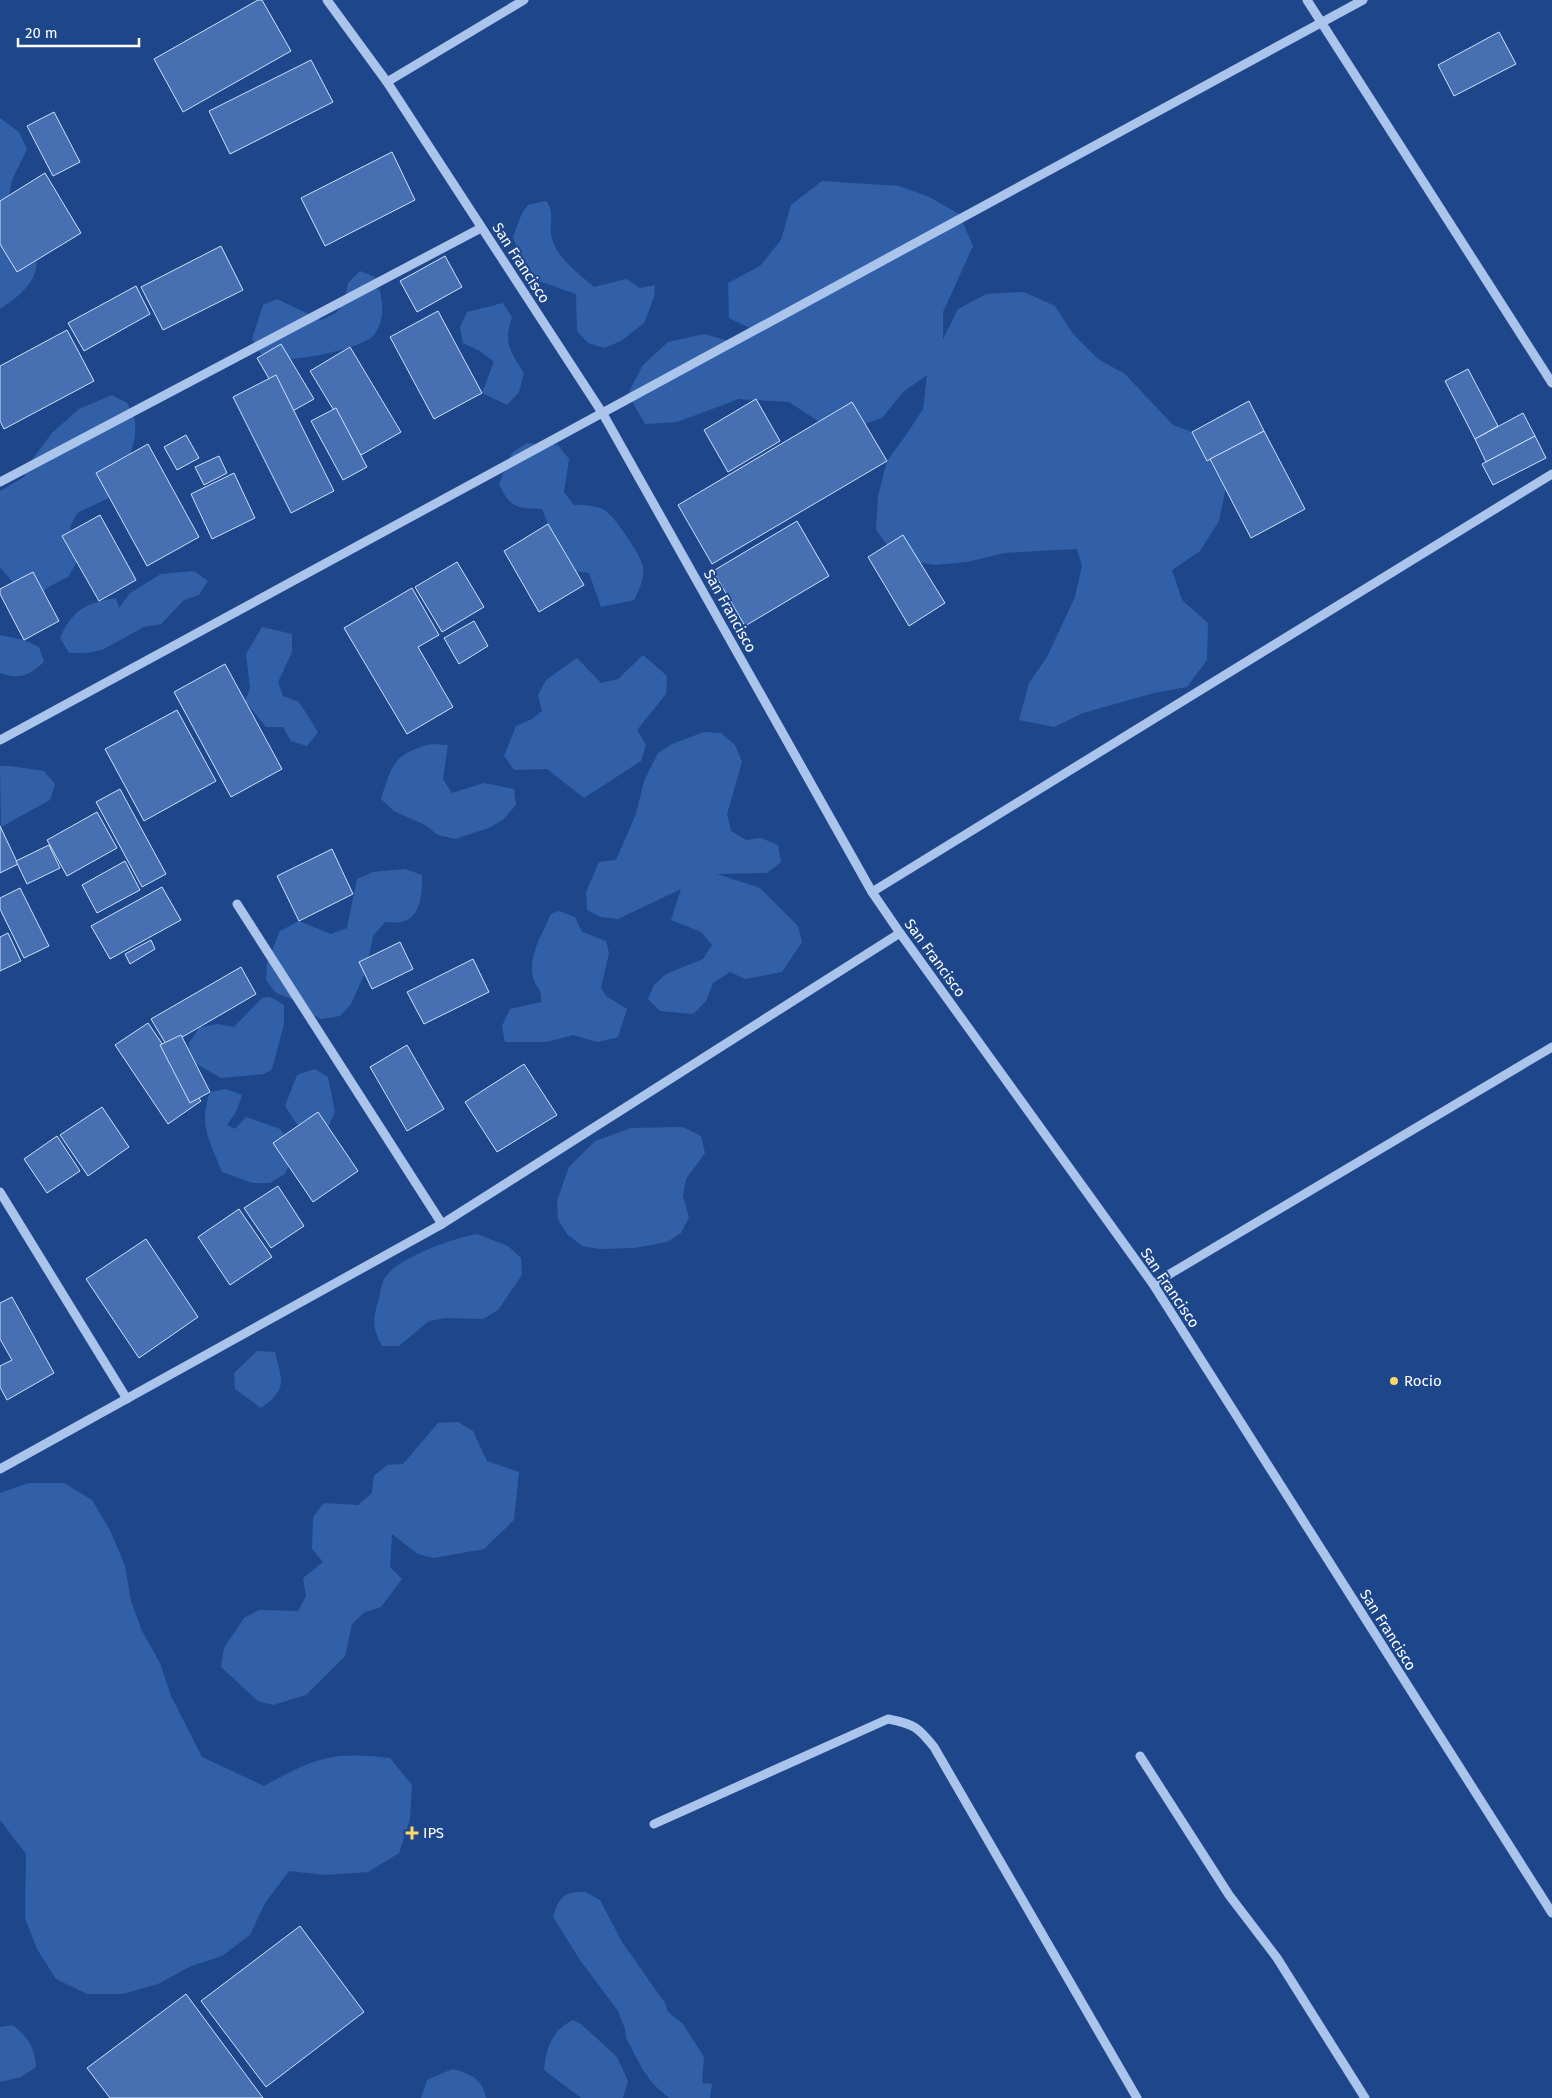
<svg xmlns="http://www.w3.org/2000/svg" width="1552" height="2098" viewBox="0 0 1552 2098" font-family="'Fira Sans',sans-serif">
<style>
.green{fill:#3160a8}
.building{fill:#4670b2;stroke:#cfe0f9}
.lines{fill:none;stroke-linecap:round;stroke-linejoin:round}
.minor{stroke:#aac4ec;stroke-width:9}
.poi-dot{fill:#fbd969;stroke:#1e478b;stroke-width:2}
.labels{text-anchor:middle;stroke-width:4;stroke-linejoin:round;paint-order:stroke}
.street-label{font-size:15px;fill:#fff;stroke:#1e478b}
.poi-label{font-size:15px;fill:#fff;stroke:#1e478b;text-anchor:start}
</style>
<rect width="100%" height="100%" fill="#1e478b"/>
<g class="green">
<path d="M 0,118 L 19,132 L 27,149 L 12,180 L 6,213 C 13,223 32,244 35,254 C 43,279 17,298 0,309 Z"/>
<polygon points="822,181 899,186 929,197 959,214 973,246 943,312 943,339 958,309 986,294 1024,292 1055,306 1073,334 1098,359 1125,374 1173,425 1192,432 1226,487 1219,521 1200,551 1172,570 1182,600 1208,623 1207,660 1187,687 1154,693 1083,713 1054,727 1019,720 1029,683 1047,657 1075,597 1082,566 1077,549 1004,553 967,562 934,565 897,558 876,530 878,496 887,461 906,435 923,409 927,375 903,392 882,418 850,429 818,421 789,402 739,399 677,422 645,424 628,394 643,365 668,342 704,334 736,343 758,332 729,318 728,283 760,266 781,240 791,205"/>
<path d="M 546,201 C 556,214 548,226 552,239 C 559,260 578,273 594,287 L 626,279 L 640,288 L 655,285 L 654,297 L 644,323 L 621,341 L 604,348 L 588,343 L 577,331 L 576,294 L 539,281 L 520,257 L 513,237 L 522,213 L 528,205 Z"/>
<path d="M 360,271 L 375,277 L 378,292 L 379,287 C 383,303 385,320 374,335 C 362,349 297,361 278,359 C 272,359 266,355 260,353 L 252,339 L 263,305 L 277,299 L 321,320 L 336,313 L 345,300 L 348,283 Z"/>
<path d="M 503,303 L 512,317 C 503,344 510,350 524,373 L 519,392 L 507,405 L 482,393 L 494,362 L 480,351 L 463,343 L 460,327 L 467,312 Z"/>
<polygon points="112,395 127,403 135,420 135,437 121,488 107,499 77,513 70,527 77,562 68,577 50,586 37,596 21,592 0,567 0,491 24,477 31,461 52,433 79,409"/>
<path d="M 527,443 L 558,445 L 569,459 L 564,492 L 574,505 C 585,505 594,505 604,510 C 614,515 641,555 643,567 C 645,578 639,590 634,600 L 601,607 L 589,573 L 556,569 L 548,524 L 542,509 C 516,508 510,508 499,484 L 512,453 Z"/>
<path d="M 194,571 L 208,581 L 199,595 L 184,600 L 161,624 L 144,627 L 102,650 L 86,653 L 69,653 L 60,638 C 73,609 86,603 116,598 L 119,608 L 130,593 L 161,574 Z"/>
<polygon points="262,627 292,634 292,652 278,682 283,696 299,702 318,732 307,746 291,741 283,727 266,727 245,701 250,688 246,654"/>
<path d="M 0,635 L 24,640 L 39,647 L 44,662 C 29,675 20,680 0,673 Z"/>
<polygon points="643,655 667,676 666,694 637,730 646,745 641,761 584,798 547,769 514,770 504,756 516,726 532,719 542,711 538,695 546,680 577,658 601,683 618,679"/>
<polygon points="704,732 721,733 735,745 742,762 727,814 731,831 746,840 761,838 778,845 781,862 767,873 717,874 760,888 798,926 802,942 782,972 745,979 730,972 713,983 706,1001 693,1014 660,1011 648,999 654,985 666,974 703,959 712,945 701,932 671,920 681,889 618,919 601,917 587,910 586,892 599,862 616,860 636,814 644,781 658,753 672,744"/>
<path d="M 432,744 L 448,745 L 443,779 L 452,793 L 484,783 L 514,789 L 516,805 L 504,819 L 489,828 L 455,839 L 438,835 L 425,825 L 394,811 L 381,799 C 392,764 394,753 432,744 Z"/>
<polygon points="0,766 10,766 44,771 55,784 50,800 1,827"/>
<path d="M 405,869 L 422,875 C 422,892 422,918 401,922 C 396,923 390,922 385,922 L 373,936 L 366,971 L 351,1004 L 340,1016 L 321,1019 L 305,1011 L 292,999 L 276,993 L 266,980 L 267,963 L 280,931 L 299,921 L 331,934 L 347,928 L 357,879 L 373,872 Z"/>
<path d="M 559,911 L 575,917 L 582,932 L 606,941 L 609,953 L 601,988 L 606,996 L 627,1009 L 618,1037 L 598,1042 L 573,1035 L 547,1042 L 505,1042 L 502,1026 L 510,1009 L 541,1002 C 543,988 535,988 533,977 C 528,955 543,933 551,914 Z"/>
<polygon points="270,997 284,1005 284,1024 272,1069 264,1074 221,1078 190,1060 189,1043 199,1028 217,1024 234,1027 262,998"/>
<polygon points="315,1069 328,1077 335,1112 327,1129 311,1135 297,1124 285,1106 297,1075"/>
<path d="M 226,1089 L 242,1095 L 237,1110 L 227,1125 L 235,1129 L 246,1117 L 280,1129 L 290,1142 L 292,1159 L 285,1174 L 270,1183 L 253,1183 L 222,1172 C 210,1141 198,1125 210,1092 Z"/>
<polygon points="683,1127 701,1136 705,1153 686,1179 683,1196 689,1217 681,1233 667,1242 634,1248 599,1249 582,1246 567,1234 558,1219 557,1201 569,1167 595,1141 631,1128"/>
<path d="M 477,1234 L 508,1246 L 521,1258 L 522,1275 L 498,1310 L 483,1319 L 446,1318 L 429,1321 L 399,1346 L 382,1346 C 373,1329 372,1321 378,1302 C 380,1295 381,1286 384,1279 C 396,1258 454,1238 477,1234 Z"/>
<path d="M 257,1351 L 275,1352 C 282,1381 288,1389 261,1408 L 235,1389 L 234,1373 Z"/>
<polygon points="458,1422 473,1431 487,1461 519,1472 514,1520 484,1549 434,1558 418,1554 392,1534 390,1567 402,1579 381,1607 365,1612 352,1624 345,1656 306,1695 273,1705 258,1701 221,1667 224,1648 244,1618 259,1610 298,1611 306,1596 303,1578 323,1562 312,1549 313,1517 324,1503 358,1505 372,1493 374,1476 387,1465 403,1464 438,1423"/>
<path d="M 29,1483 L 64,1483 L 92,1500 L 111,1532 L 125,1566 L 131,1601 L 142,1631 L 160,1663 L 171,1696 L 202,1757 L 264,1786 C 283,1776 303,1764 324,1759 C 346,1753 369,1756 390,1758 L 412,1785 L 410,1819 L 399,1853 L 368,1872 L 325,1875 L 289,1871 L 265,1903 L 250,1935 L 222,1956 L 191,1966 L 158,1984 L 122,1994 L 87,1994 L 56,1979 L 37,1949 L 25,1918 L 26,1854 L 0,1820 L 0,1493 Z"/>
<path d="M 577,1892 L 585,1892 L 600,1900 L 622,1942 L 665,2003 L 668,2012 L 683,2024 L 704,2057 L 702,2083 L 712,2084 L 710,2098 L 669,2098 L 653,2084 L 643,2070 L 626,2038 L 625,2029 L 618,2011 L 580,1960 L 553,1917 C 558,1902 561,1893 577,1892 Z"/>
<path d="M 573,2020 L 581,2024 L 617,2057 L 628,2081 L 623,2098 L 581,2098 L 544,2070 C 546,2048 552,2030 573,2020 Z"/>
<path d="M 13,2025 C 29,2039 34,2046 36,2067 L 21,2077 L 0,2082 L 0,2027 Z"/>
<path d="M 452,2069 C 469,2073 483,2079 486,2098 L 421,2098 L 427,2080 Z"/>
</g>
<g class="building">
<polygon points="258,0 262,0 291,51 183,112 154,59"/>
<polygon points="1499,32 1516,64 1454,96 1438,65"/>
<polygon points="311,60 333,102 230,154 209,111"/>
<polygon points="54,112 80,162 53,176 27,126"/>
<polygon points="392,152 415,200 325,246 301,198"/>
<polygon points="45,173 81,233 17,272 0,244 0,201"/>
<polygon points="221,246 243,290 163,330 141,287"/>
<polygon points="445,256 462,287 417,312 400,281"/>
<polygon points="136,286 150,314 84,351 68,323"/>
<polygon points="438,311 482,393 434,419 390,337"/>
<polygon points="67,330 94,381 4,429 0,421 0,366"/>
<polygon points="281,344 314,399 289,413 257,358"/>
<polygon points="350,347 401,432 361,455 310,371"/>
<polygon points="1468,369 1498,426 1475,439 1445,381"/>
<polygon points="276,375 334,491 291,513 233,397"/>
<polygon points="756,399 780,441 728,472 704,430"/>
<polygon points="1249,401 1264,431 1207,461 1192,432"/>
<polygon points="852,402 887,461 712,564 678,505"/>
<polygon points="336,408 367,467 343,480 311,421"/>
<polygon points="1523,413 1535,436 1486,462 1475,439"/>
<polygon points="1264,431 1305,509 1251,538 1210,459"/>
<polygon points="186,435 199,458 177,470 164,447"/>
<polygon points="1535,436 1546,458 1493,485 1482,464"/>
<polygon points="148,444 199,537 147,566 96,473"/>
<polygon points="219,456 227,473 204,485 195,467"/>
<polygon points="234,473 255,518 212,539 191,494"/>
<polygon points="100,515 136,580 99,601 62,536"/>
<polygon points="797,521 829,576 745,626 713,571"/>
<polygon points="548,524 584,585 539,612 504,551"/>
<polygon points="903,535 945,603 909,626 868,557"/>
<polygon points="457,562 484,607 442,632 415,587"/>
<polygon points="33,572 59,621 24,640 0,594 0,589"/>
<polygon points="412,588 439,635 418,647 453,707 407,734 344,628"/>
<polygon points="474,621 488,646 459,664 444,638"/>
<polygon points="225,664 282,769 231,797 174,692"/>
<polygon points="177,710 216,781 144,821 105,749"/>
<polygon points="120,789 166,874 142,887 96,802"/>
<polygon points="97,812 117,848 67,876 47,840"/>
<polygon points="0,826 18,864 0,873"/>
<polygon points="49,845 60,868 27,884 16,861"/>
<polygon points="332,849 353,894 299,921 277,876"/>
<polygon points="125,861 140,890 97,913 82,885"/>
<polygon points="162,887 181,920 110,959 91,926"/>
<polygon points="20,888 49,946 24,958 0,909 0,898"/>
<polygon points="8,933 21,961 0,971 0,937"/>
<polygon points="151,940 155,949 130,964 125,954"/>
<polygon points="400,942 413,969 372,989 359,962"/>
<polygon points="473,959 489,992 424,1024 407,992"/>
<polygon points="241,967 256,994 167,1046 151,1019"/>
<polygon points="148,1023 201,1101 168,1124 115,1045"/>
<polygon points="181,1035 210,1092 190,1103 160,1045"/>
<polygon points="407,1045 444,1109 407,1131 370,1067"/>
<polygon points="524,1064 557,1115 497,1152 465,1102"/>
<polygon points="102,1107 129,1147 88,1176 60,1135"/>
<polygon points="318,1112 358,1171 313,1202 273,1143"/>
<polygon points="57,1136 80,1171 47,1193 24,1159"/>
<polygon points="278,1186 304,1226 271,1248 244,1208"/>
<polygon points="239,1209 272,1257 230,1285 198,1237"/>
<polygon points="146,1239 198,1317 139,1358 86,1279"/>
<polygon points="12,1297 54,1373 7,1400 0,1387 0,1366 12,1360 0,1339 0,1303"/>
<polygon points="300,1926 364,2012 266,2087 201,2001"/>
<polygon points="186,1994 263,2098 110,2098 87,2068"/>
</g>
<g class="lines">
<g class="minor">
<polyline points="327,0 387,82 603,414 872,892 900,933 1153,1284 1552,1913"/>
<polyline points="1307,0 1552,383"/>
<polyline points="387,82 524,0"/>
<polyline points="0,482 481,228"/>
<polyline points="0,740 1363,0"/>
<polyline points="872,892 1552,474"/>
<polyline points="237,904 442,1224"/>
<polyline points="0,1192 127,1399"/>
<polyline points="1153,1284 1552,1047"/>
<polyline points="0,1469 442,1224 900,933"/>
<polyline points="1140,1756 1229,1895 1277,1958 1365,2098"/>
<path d="M 654,1824 L 888,1719 C 914,1724 918,1727 934,1747 L 1137,2098"/>
</g>
</g>
<g class="poi-dot">
<circle cx="1394" cy="1381" r="5"/>
<path d="M409.5 1825.5h5v5h5v5h-5v5h-5v-5h-5v-5h5z"/>
</g>
<g class="labels">
<g class="street-label">
<text transform="translate(521 263) rotate(57)" y="5">San Francisco</text>
<text transform="translate(730 611) rotate(61)" y="5">San Francisco</text>
<text transform="translate(935 958) rotate(54)" y="5">San Francisco</text>
<text transform="translate(1170 1288) rotate(56)" y="5">San Francisco</text>
<text transform="translate(1388 1630) rotate(58)" y="5">San Francisco</text>
</g>
<g class="poi-label">
<text x="1404" y="1386">Rocio</text>
<text x="423" y="1838">IPS</text>
</g>
</g>
<path d="M18 38v8h121v-8" fill="none" stroke="#ffffff" stroke-width="2.5"/>
<text x="25" y="38" font-size="15" fill="#ffffff" stroke="#1e478b" stroke-width="4" paint-order="stroke">20 m</text>
</svg>
